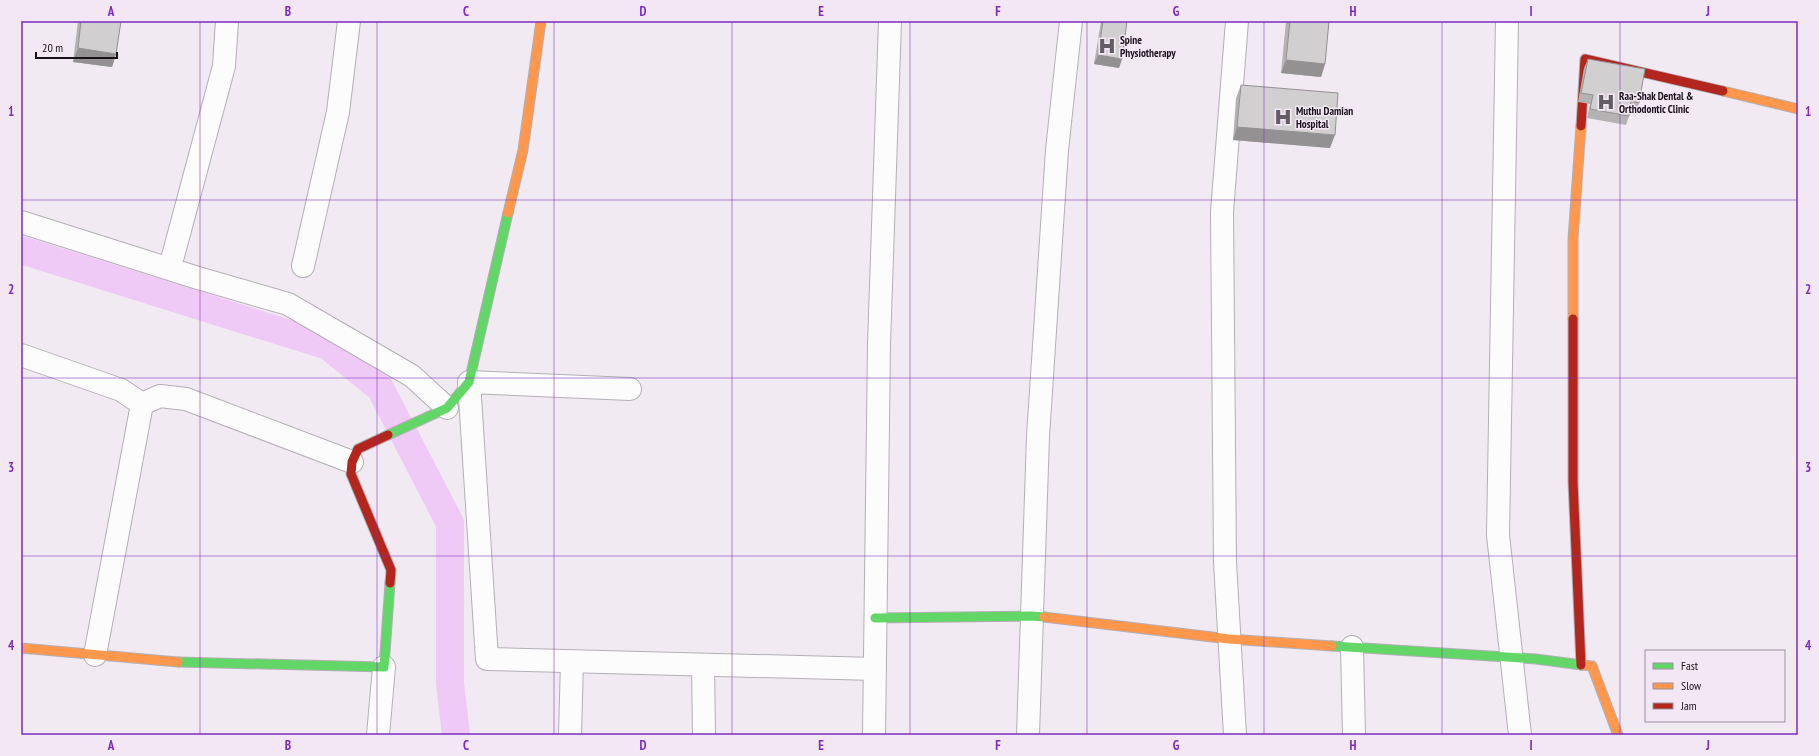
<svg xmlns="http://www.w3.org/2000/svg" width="1819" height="756" viewBox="0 0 1819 756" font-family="'PT Sans Narrow',sans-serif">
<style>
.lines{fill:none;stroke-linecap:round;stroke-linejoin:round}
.canal{stroke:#efcaf6;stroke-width:28}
.street-casing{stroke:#b4afb6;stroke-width:24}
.fast-casing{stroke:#b4afb6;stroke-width:11}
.slow-casing{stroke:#b4afb6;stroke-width:11}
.jam-casing{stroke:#b4afb6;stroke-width:11}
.street{stroke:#fdfcfd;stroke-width:22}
.fast{stroke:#63d668;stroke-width:9}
.slow{stroke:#ff974d;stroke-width:9}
.jam{stroke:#b3261e;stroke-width:9}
.wall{fill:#b5b2b3}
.shaded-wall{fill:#939192}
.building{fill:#d2cfd0;stroke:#939192}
.grid{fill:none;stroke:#7b2cbf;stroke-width:1;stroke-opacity:0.55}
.labels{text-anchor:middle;stroke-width:3;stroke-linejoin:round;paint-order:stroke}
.poi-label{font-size:11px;font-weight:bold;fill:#171318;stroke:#f3e7f5;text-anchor:start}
.neatline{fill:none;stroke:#7b2cbf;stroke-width:1.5}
.grid-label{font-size:13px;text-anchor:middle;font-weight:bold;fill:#7b2cbf}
</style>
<rect width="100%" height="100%" fill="#f1eaf2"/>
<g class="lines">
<polyline class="canal" points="21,250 328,346 380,388 450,523 450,683 456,735"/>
<g class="street-casing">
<g id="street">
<polyline points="1507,21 1498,535 1520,735"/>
<polyline points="21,222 198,278 288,304 412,376 447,408"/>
<polyline points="173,256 224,66 227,21"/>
<polyline points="303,266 338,112 349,21"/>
<polyline points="21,355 121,390 142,404"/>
<polyline points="630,389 469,382 487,659 875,669"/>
<polyline points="1352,647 1354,735"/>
<polyline points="95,655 142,404 160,396 186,399 352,462"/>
<polyline points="703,665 704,735"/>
<polyline points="378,735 384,667"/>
<polyline points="570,735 572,662"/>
<polyline points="874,735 879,344 890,21"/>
<polyline points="1028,735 1038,436 1057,150 1071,21"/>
<polyline points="1235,735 1225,562 1222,212 1237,21"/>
</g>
</g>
<g class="fast-casing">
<g id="fast">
<polyline points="388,435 447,408 469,382 508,213"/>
<polyline points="875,618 1032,616 1044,617"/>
<polyline points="1332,646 1536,659 1582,665"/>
<polyline points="178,662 384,667 390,583"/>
</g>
</g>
<g class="slow-casing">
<g id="slow">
<polyline points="1723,91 1798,109"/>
<polyline points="508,213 523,150 541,21"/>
<polyline points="1573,319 1573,239 1581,126"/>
<polyline points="1044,617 1229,639 1332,646"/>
<polyline points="21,648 178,662"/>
<polyline points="1582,665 1592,666 1618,735"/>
</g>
</g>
<g class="jam-casing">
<g id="jam">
<polyline points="1581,126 1585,59 1723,91"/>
<polyline points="1573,319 1573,482 1581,665"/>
<polyline points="388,435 358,449 352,462 351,474 391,570 390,583"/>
</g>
</g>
<use href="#street" class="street"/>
<use href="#fast" class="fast"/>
<use href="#slow" class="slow"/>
<use href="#jam" class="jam"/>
</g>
<g class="wall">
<polygon points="78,21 121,21 116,54 112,67 73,62"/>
<polygon points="1101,21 1127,21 1122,59 1119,68 1094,64"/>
<polygon points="1286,21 1329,21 1325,64 1321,77 1281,73"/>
<polygon points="1588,59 1639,103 1636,112 1630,111 1629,116 1626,125 1587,118 1590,104 1578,102 1584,68"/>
<polygon points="1241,85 1330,148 1233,140 1236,98"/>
</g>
<g class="shaded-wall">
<polygon points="78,48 116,54 112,67 73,62"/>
<polygon points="1098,55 1122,59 1119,68 1094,64"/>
<polygon points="1286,60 1325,64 1321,77 1281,73"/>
<polygon points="1237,127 1335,135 1330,148 1233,140"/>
</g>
<g class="building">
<polygon points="81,21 121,21 116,54 78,48"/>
<polygon points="1103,21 1127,21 1122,59 1098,55"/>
<polygon points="1290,21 1329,21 1325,64 1286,60"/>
<polygon points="1588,59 1645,69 1639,103 1631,101 1629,116 1590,109 1593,95 1581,93"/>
<polygon points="1241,85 1338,93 1335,135 1237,127"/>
</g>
<path class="grid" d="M 200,21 L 200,735M 377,21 L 377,735M 554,21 L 554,735M 732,21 L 732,735M 910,21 L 910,735M 1087,21 L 1087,735M 1264,21 L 1264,735M 1442,21 L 1442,735M 1620,21 L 1620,735M 21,200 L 1798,200M 21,378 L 1798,378M 21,556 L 1798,556"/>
<defs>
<g id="hospital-bare" transform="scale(1.38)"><path d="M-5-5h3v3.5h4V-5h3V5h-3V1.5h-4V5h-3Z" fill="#635e64" stroke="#f3e7f5" stroke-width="2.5" paint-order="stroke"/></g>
</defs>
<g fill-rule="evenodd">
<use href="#hospital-bare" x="1107" y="46"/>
<use href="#hospital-bare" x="1606" y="102"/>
<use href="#hospital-bare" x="1283" y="117"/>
</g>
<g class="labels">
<g class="poi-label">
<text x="1120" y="44">Spine<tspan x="1120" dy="13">Physiotherapy</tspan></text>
<text x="1619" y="100">Raa-Shak Dental &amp;<tspan x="1619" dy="13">Orthodontic Clinic</tspan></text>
<text x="1296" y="115">Muthu Damian<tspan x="1296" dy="13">Hospital</tspan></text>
</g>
</g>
<rect width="1819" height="756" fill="none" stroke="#f3e7f5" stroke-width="44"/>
<rect x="1645" y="650" width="140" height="72" fill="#f3e7f5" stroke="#9b929d"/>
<rect x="1653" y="663" width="20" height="6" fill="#63d668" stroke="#9b929d"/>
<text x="1681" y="670" font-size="12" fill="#171318">Fast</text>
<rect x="1653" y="683" width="20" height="6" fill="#ff974d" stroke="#9b929d"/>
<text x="1681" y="690" font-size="12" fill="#171318">Slow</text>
<rect x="1653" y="703" width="20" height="6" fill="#b3261e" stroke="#9b929d"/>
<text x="1681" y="710" font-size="12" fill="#171318">Jam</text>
<path d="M36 52v6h81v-6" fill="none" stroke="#171318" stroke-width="2"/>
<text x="42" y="52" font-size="12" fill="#171318" stroke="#f3e7f5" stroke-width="3" paint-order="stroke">20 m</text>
<rect x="22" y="22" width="1775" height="712" class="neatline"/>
<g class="grid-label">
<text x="111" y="16">A</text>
<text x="288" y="16">B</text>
<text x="466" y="16">C</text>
<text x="643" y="16">D</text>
<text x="821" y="16">E</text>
<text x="998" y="16">F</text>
<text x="1176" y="16">G</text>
<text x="1353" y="16">H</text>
<text x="1531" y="16">I</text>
<text x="1708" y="16">J</text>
<text x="11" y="116">1</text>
<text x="1808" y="116">1</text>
<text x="11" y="294">2</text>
<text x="1808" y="294">2</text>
<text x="11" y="472">3</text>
<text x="1808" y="472">3</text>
<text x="11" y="650">4</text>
<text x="1808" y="650">4</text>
<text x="111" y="750">A</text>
<text x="288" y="750">B</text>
<text x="466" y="750">C</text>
<text x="643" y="750">D</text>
<text x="821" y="750">E</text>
<text x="998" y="750">F</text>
<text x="1176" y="750">G</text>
<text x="1353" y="750">H</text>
<text x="1531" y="750">I</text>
<text x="1708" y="750">J</text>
</g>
</svg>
